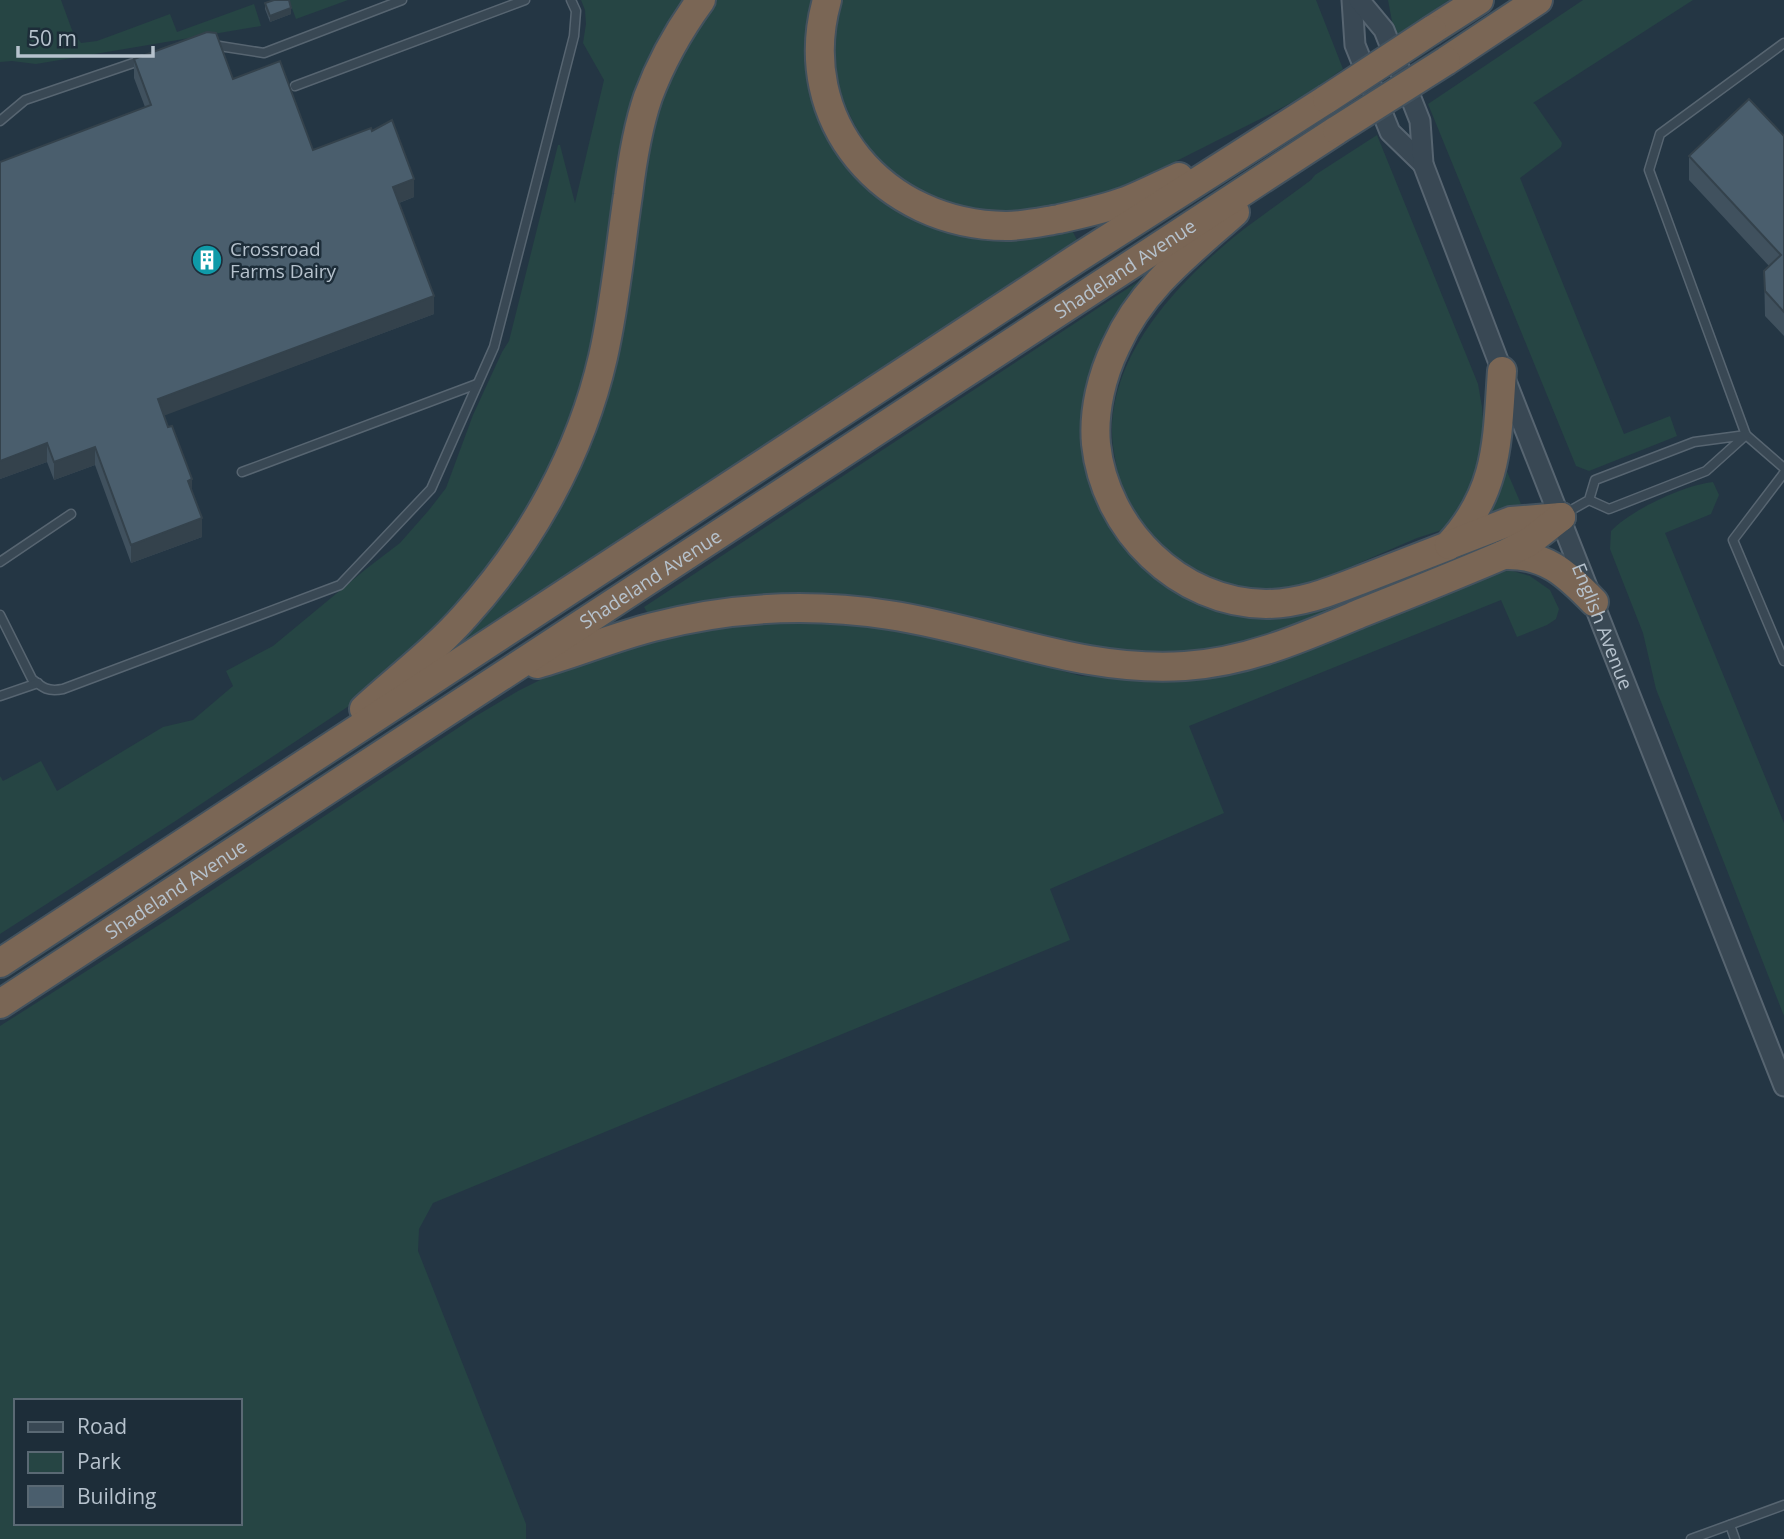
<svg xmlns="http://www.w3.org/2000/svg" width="1784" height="1539" viewBox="0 0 1784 1539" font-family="'Open Sans',sans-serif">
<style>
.green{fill:#264544;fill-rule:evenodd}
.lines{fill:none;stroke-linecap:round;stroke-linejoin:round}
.service-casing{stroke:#576571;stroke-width:11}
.tertiary-casing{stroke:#576571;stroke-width:23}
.motorway-casing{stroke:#43525e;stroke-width:32}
.service{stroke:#394854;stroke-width:8}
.tertiary{stroke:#394854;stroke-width:19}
.motorway{stroke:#7a6655;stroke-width:28}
.motorway-bridge-casing{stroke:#43525e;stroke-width:32;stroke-linecap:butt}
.motorway-bridge{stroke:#7a6655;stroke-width:28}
.wall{fill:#40515e}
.shaded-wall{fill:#34424c}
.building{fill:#4a5e6d;stroke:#34424c;stroke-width:2}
.labels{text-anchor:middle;stroke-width:5;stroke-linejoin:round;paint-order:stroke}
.poi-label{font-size:19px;fill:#b6c2cd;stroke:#1d2d39;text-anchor:start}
.street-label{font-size:19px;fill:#b6c2cd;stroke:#1d2d39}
</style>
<rect width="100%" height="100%" fill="#243644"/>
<g class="green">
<polygon points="0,0 61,0 72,30 81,43 97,41 170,14 177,32 254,4 261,26 36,64 12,61 0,62"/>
<polygon points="289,0 348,0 296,19"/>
<polygon points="581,0 688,0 571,426 526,518 458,609 361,698 177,820 0,934 0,776 3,781 41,761 57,791 163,727 193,720 233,686 226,671 273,646 366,569 400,543 429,510 446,488 473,415 502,352 509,341 558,145 560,145 575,203 604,80 583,43 586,24 585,10"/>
<polygon points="711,0 816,0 859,176 893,206 938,226 1071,228 1077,240 518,607 461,651 453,640 546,523 659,85"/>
<path d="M 838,0 L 1316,0 L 1343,69 C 1329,78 1315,90 1299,98 C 1272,114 1243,127 1214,142 C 1126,187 1016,245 919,190 C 901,180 884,168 871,150 C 847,118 829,73 833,31 C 834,21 836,10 838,0 Z"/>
<polygon points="1388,0 1449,0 1395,37"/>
<polygon points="1583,0 1693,0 1533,103 1535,104 1562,143 1561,147 1520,178 1624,434 1670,416 1677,436 1589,471 1576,466 1428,104"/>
<path d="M 1377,135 L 1478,384 L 1482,407 L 1485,446 L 1481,474 L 1455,520 L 1442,530 L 1417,538 L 1320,580 L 1300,586 L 1276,591 L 1230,588 L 1176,562 L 1137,522 L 1111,471 L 1117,469 C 1115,457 1112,445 1112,432 C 1112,358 1168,294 1221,248 C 1248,224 1281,203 1311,180 L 1315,175 Z"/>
<polygon points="1142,279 1146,286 1085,418 1171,586 1341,599 1344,604 1322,615 1254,645 1143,659 948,621 650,617 644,607"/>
<polygon points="1502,460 1521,504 1481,519"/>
<path d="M 1713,482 L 1719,495 L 1711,514 L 1665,533 L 1784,823 L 1784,1016 L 1656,689 L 1643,633 L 1610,549 L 1611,531 C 1631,510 1684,485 1713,482 Z"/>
<path d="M 1509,570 L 1530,576 L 1550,590 L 1559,609 L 1556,619 L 1547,625 L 1517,637 L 1501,600 L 1189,726 L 1224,813 L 1050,889 L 1070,940 L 433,1203 L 419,1229 L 418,1251 L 526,1524 L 526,1539 L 0,1539 L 0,1026 L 173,916 L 476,716 L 518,691 L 556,672 L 610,652 L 710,626 L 807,620 L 858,625 L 955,642 L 1081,676 L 1147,679 L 1462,586 ZM 16,1401 L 240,1401 L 240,1523 L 16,1523 Z"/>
</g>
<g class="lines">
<g class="service-casing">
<g id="service">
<polyline points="1784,43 1660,134 1649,170 1746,435 1784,468"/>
<polyline points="213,45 264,53 402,0"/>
<polyline points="295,86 525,0"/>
<polyline points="0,121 25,100 142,60"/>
<polyline points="242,472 477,384"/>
<polyline points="1784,473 1733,540 1784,661"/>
<polyline points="1566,513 1589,500 1595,480 1694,442 1746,435 1706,471 1609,509 1589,500"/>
<polyline points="0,562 71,514"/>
<path d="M 0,615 L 32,679 C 43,688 48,692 63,689 L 340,585 L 431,489 L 494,347 L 574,36 L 576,11 L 571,0"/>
<polyline points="0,696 38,683"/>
<polyline points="1730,1525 1735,1539"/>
<polyline points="1691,1539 1784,1505"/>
</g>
</g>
<g class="tertiary-casing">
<g id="tertiary">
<polyline points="1352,0 1355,45 1390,132 1423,164"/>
<path id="s1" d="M 1359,0 L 1384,30 L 1420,121 L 1423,164 L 1502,371 L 1784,1086"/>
</g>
</g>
<g class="motorway-casing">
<g id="motorway">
<path d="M 827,0 C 793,121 884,225 1006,226 C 1024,226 1041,222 1059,219 C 1081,214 1104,209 1126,201 C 1144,194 1161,185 1179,177"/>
<polyline points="1432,30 1479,0"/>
<polyline points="1446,61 1538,0"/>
<path d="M 1235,212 C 1189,253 1142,288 1116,346 C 1102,375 1093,411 1096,444 C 1105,530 1179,603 1266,604 C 1301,604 1332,591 1363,579 C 1392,568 1420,557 1448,546 C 1499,492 1497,441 1502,371"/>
<polyline points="1449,545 1511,521 1561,517"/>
<path d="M 1503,555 C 1545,553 1567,574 1594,602"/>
<path d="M 537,664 C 576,653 614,637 653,627 C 730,607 811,603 889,615 C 990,630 1081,673 1185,666 C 1248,662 1304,637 1361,613 C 1409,594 1456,575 1503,555 L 1529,542 L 1561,517"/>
<path d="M 364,709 C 398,678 435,650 465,616 C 531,543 581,453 603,357 C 615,304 620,249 628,195 C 632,162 637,129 648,97 C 661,62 679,30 701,0"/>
<polyline points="0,963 1076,259 1327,99"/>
<path id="s2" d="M 0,1004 L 1337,130"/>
</g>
</g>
<use href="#service" class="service"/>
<use href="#tertiary" class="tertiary"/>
<use href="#motorway" class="motorway"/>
<g class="motorway-bridge-casing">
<g id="motorway-bridge">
<polyline points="1327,99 1432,30"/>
<polyline points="1337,130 1446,61"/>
</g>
</g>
<use href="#motorway-bridge" class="motorway-bridge"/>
</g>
<g class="wall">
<polygon points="265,3 291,14 270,22 265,9"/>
<polygon points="134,59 233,79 313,150 414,197 399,203 434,314 164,415 192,491 202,537 131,563 95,465 54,480 47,462 0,479 0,162 145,107 134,78"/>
<polygon points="1784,136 1784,336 1765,316 1764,271 1769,266 1689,180 1689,156"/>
</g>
<g class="shaded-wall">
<polygon points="291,8 291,14 270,22 270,16"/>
<polygon points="414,179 414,197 393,205 393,187"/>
<polygon points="434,296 434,314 158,418 158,399"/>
<polygon points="47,443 47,462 0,479 0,461"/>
<polygon points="95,447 95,465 54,480 54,462"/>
<polygon points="192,479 192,498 188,481"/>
<polygon points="202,518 202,537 131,563 131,545"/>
</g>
<g class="building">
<polygon points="274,0 289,0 291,8 270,16 265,3"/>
<polygon points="207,32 216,33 233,79 280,61 313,150 371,128 372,131 392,120 414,179 393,187 434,296 158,399 168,427 172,426 192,479 188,481 202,518 131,545 95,447 54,462 47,443 0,461 0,162 151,105 134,59"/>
<polygon points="1749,99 1784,136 1784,312 1765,291 1764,271 1781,255 1689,156"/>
</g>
<defs>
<g id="building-disc" transform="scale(1.575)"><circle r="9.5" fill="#0f9aa8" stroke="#1d2d39"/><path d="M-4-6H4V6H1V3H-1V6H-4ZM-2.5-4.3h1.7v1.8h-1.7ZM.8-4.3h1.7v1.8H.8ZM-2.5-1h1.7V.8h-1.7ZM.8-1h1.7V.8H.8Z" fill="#fff"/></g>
</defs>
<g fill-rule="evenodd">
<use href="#building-disc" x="207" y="260"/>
</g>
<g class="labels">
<g class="poi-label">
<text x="230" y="256">Crossroad<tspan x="230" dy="22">Farms Dairy</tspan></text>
</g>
<g class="street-label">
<text dy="7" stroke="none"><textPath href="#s2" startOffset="1344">Shadeland Avenue</textPath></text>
<text dy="7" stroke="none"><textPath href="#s2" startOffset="777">Shadeland Avenue</textPath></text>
<text dy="7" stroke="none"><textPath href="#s1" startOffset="676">English Avenue</textPath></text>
<text dy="7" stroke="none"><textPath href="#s2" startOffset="210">Shadeland Avenue</textPath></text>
</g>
</g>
<rect x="14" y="1399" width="228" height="126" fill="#1d2d39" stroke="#5a6974" stroke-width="2"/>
<rect x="28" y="1422" width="35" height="10" fill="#394854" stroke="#5a6974" stroke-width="2"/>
<text x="77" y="1434" font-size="21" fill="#b6c2cd">Road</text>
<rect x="28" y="1452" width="35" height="21" fill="#264544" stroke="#5a6974" stroke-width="2"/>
<text x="77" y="1469" font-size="21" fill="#b6c2cd">Park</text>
<rect x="28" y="1486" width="35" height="21" fill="#4a5e6d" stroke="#5a6974" stroke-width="2"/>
<text x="77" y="1504" font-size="21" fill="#b6c2cd">Building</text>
<path d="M18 46v10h135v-10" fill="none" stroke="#b6c2cd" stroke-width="3.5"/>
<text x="28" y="46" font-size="21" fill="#b6c2cd" stroke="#1d2d39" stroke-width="5" paint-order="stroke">50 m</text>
</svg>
